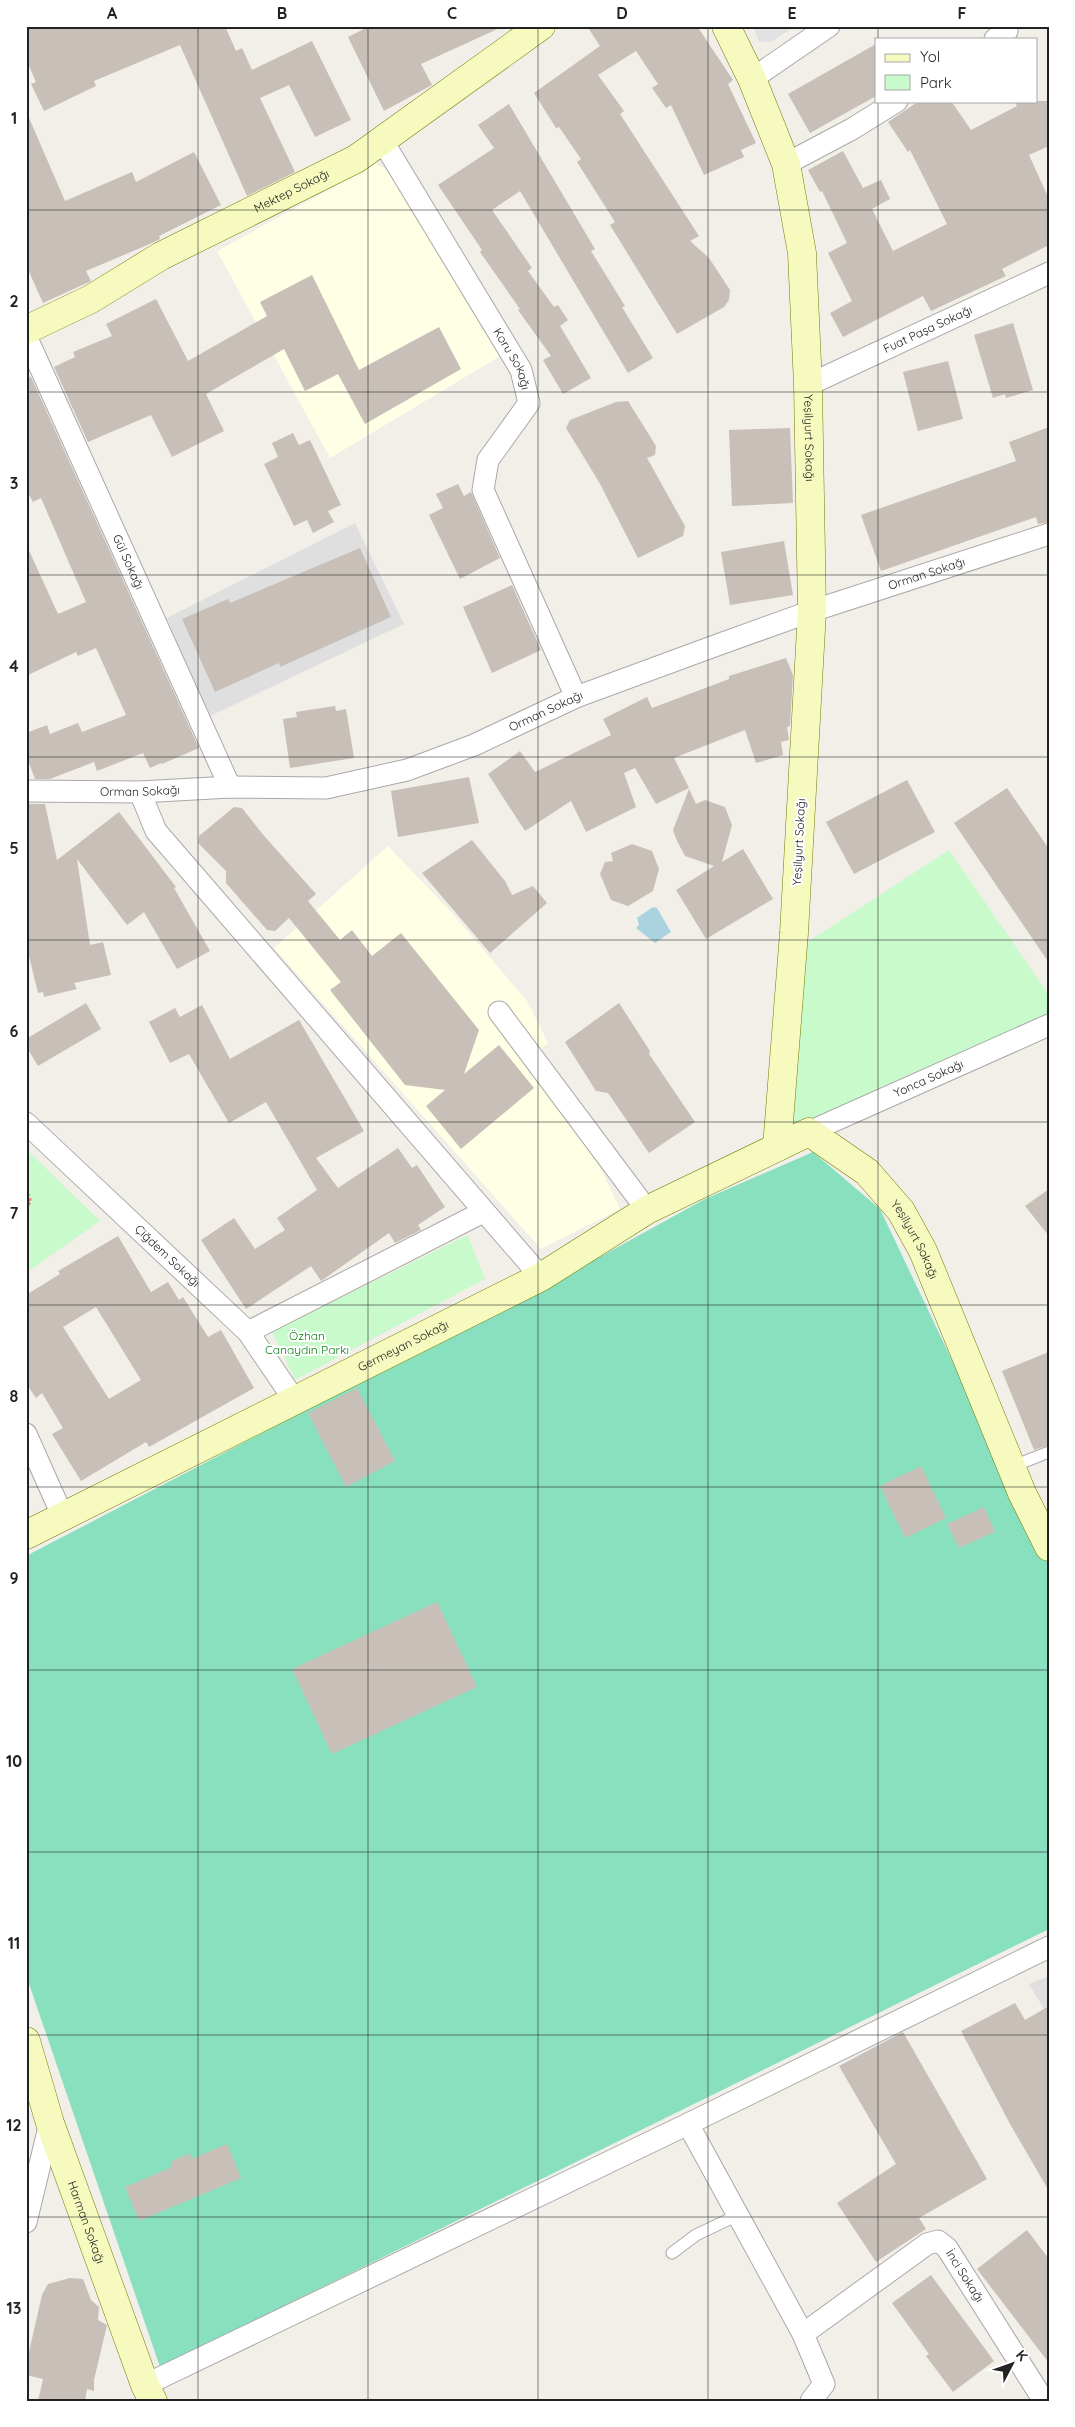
<svg xmlns="http://www.w3.org/2000/svg" width="1075" height="2427" viewBox="0 0 1075 2427" font-family="Quicksand,sans-serif">
<style>
.residential{fill:#e0dfdf}
.education{fill:#ffffe5}
.park{fill:#c8facc}
.pitch{fill:#88e0be}
.parking{fill:#e2e2e2}
.water{fill:#aad3df}
.building{fill:#c7bfb8;fill-rule:evenodd}
.lines{fill:none;stroke-linecap:round;stroke-linejoin:round}
.service-casing{stroke:#a9a9a9;stroke-width:13}
.minor-casing{stroke:#a9a9a9;stroke-width:23}
.secondary-casing{stroke:#707d05;stroke-width:29}
.path{stroke:#fa8072;stroke-width:3;stroke-dasharray:2.5 2.5;stroke-linecap:butt}
.service{stroke:#fff;stroke-width:11}
.minor{stroke:#fff;stroke-width:21}
.secondary{stroke:#f7fabf;stroke-width:28}
.grid{fill:none;stroke:#222;stroke-width:1;stroke-opacity:0.55}
.labels{text-anchor:middle;stroke-width:4;stroke-linejoin:round;paint-order:stroke}
.street-label{font-size:12px;fill:#222;stroke:#fff}
.park-label{font-size:12px;fill:#0c8416;stroke:#fff}
.neatline{fill:none;stroke:#222;stroke-width:2}
.grid-label{font-size:16px;text-anchor:middle;font-weight:bold;fill:#222}
</style>
<rect width="100%" height="100%" fill="#f2efe9"/>
<g class="residential">
<polygon points="355,523 404,624 208,717 167,618"/>
<polygon points="1049,1976 1049,2017 1029,1984"/>
</g>
<g class="education">
<polygon points="376,164 386,169 500,356 330,458 217,251"/>
<polygon points="388,846 452,913 527,1001 548,1043 528,1061 599,1165 620,1209 541,1249 274,948"/>
</g>
<g class="park">
<polygon points="949,850 1049,995 1049,1017 793,1129 806,943"/>
<polygon points="26,1149 100,1221 26,1273"/>
<polygon points="468,1235 485,1279 295,1380 272,1331"/>
</g>
<polygon class="pitch" points="813,1152 880,1209 1049,1564 1049,1929 160,2367 26,1975 26,1556 587,1264 705,1199"/>
<polygon class="parking" points="753,26 795,26 771,42 759,42"/>
<polygon class="water" points="653,907 657,908 671,932 655,943 636,928 639,925 637,918"/>
<g class="building">
<polygon points="26,26 225,26 236,51 242,48 252,70 312,41 351,120 315,137 289,85 260,98 295,172 247,196 180,45 94,81 96,86 44,111 31,84 36,82 26,59"/>
<polygon points="370,26 504,26 421,64 432,85 384,111 348,37"/>
<polygon points="587,26 697,26 733,80 728,84 756,143 741,150 744,157 704,175 671,105 666,108 652,88 658,84 636,51 598,75 624,111 620,114 699,236 690,241 709,258 730,290 729,300 724,307 677,334 610,225 615,222 577,162 581,159 559,127 556,128 534,93 600,46"/>
<polygon points="876,44 876,96 810,133 788,94"/>
<polygon points="919,101 951,101 971,130 1017,106 1014,101 1049,101 1049,146 1029,155 1049,199 1049,245 1002,269 1006,276 931,311 923,296 843,337 830,313 852,301 828,253 847,243 822,191 820,192 808,170 843,151 863,188 881,180 890,199 872,209 893,251 947,224 910,150 908,152 888,122"/>
<polygon points="509,104 595,249 591,251 625,306 622,307 653,358 628,373 520,191 492,210 532,268 528,271 554,307 558,305 568,320 560,326 591,378 563,394 543,360 551,356 518,310 520,309 480,252 482,250 438,185 494,148 478,125"/>
<polygon points="26,111 65,201 132,172 136,182 194,152 221,205 159,236 160,239 152,243 86,271 91,281 43,303 26,265"/>
<polygon points="312,275 359,370 439,327 461,369 365,424 338,374 305,391 284,349 206,394 224,431 172,457 151,415 88,442 54,367 75,357 73,352 112,336 106,324 156,299 188,361 267,316 260,302"/>
<polygon points="1013,323 1033,390 1006,398 1005,394 993,398 974,335"/>
<polygon points="948,361 963,419 918,431 903,372"/>
<polygon points="31,377 199,748 162,764 161,763 150,768 143,753 97,771 94,762 50,779 35,779 26,755 26,733 47,725 50,734 78,723 82,732 126,715 96,648 78,656 76,652 26,676 26,544 58,614 86,602 41,498 33,502 26,489 26,378"/>
<polygon points="628,401 656,446 655,455 647,458 685,526 683,536 638,558 599,482 566,428 570,420 616,402"/>
<polygon points="1049,427 1049,522 1038,524 1036,517 881,571 861,515 1016,461 1009,442"/>
<polygon points="790,428 793,503 732,506 729,430"/>
<polygon points="293,433 299,445 310,440 341,505 328,511 334,522 313,533 307,520 294,526 264,464 278,457 272,443"/>
<polygon points="458,484 464,496 471,492 500,558 460,579 429,515 443,508 436,494"/>
<polygon points="784,541 793,595 730,605 721,552"/>
<polygon points="360,548 391,617 280,667 279,663 215,692 182,619 228,599 230,603"/>
<polygon points="512,585 541,650 492,673 463,607"/>
<polygon points="786,658 793,675 790,726 787,727 789,740 781,742 783,755 756,763 745,730 674,758 689,788 656,804 635,768 624,773 636,807 586,832 571,801 525,831 488,774 520,751 535,772 611,735 603,719 647,697 652,708 729,679 729,676"/>
<polygon points="335,706 336,711 346,709 354,758 290,768 283,719 297,717 296,712"/>
<polygon points="469,777 479,823 398,837 391,791"/>
<polygon points="907,780 935,832 854,874 826,822"/>
<polygon points="1007,788 1049,849 1049,963 954,823"/>
<polygon points="689,789 696,804 705,800 725,807 732,825 722,862 743,849 773,899 706,939 676,890 714,866 685,856 677,841 673,830"/>
<polygon points="26,804 45,804 57,860 119,812 176,887 174,888 210,951 177,969 144,912 127,925 77,859 90,945 103,942 111,975 74,983 77,989 44,997 43,992 38,993 26,944"/>
<polygon points="234,807 242,808 265,837 316,894 308,901 340,940 352,930 372,956 401,933 479,1030 464,1074 499,1045 534,1088 461,1149 426,1106 445,1090 405,1085 330,990 341,982 289,918 275,931 267,930 226,883 226,871 198,843 199,836"/>
<polygon points="472,840 505,881 512,895 533,886 547,903 490,953 422,873"/>
<polygon points="632,844 652,851 659,869 653,891 628,906 611,900 600,874 605,862 613,861 611,853"/>
<polygon points="86,1003 101,1029 38,1066 26,1046 26,1039"/>
<polygon points="619,1003 650,1051 649,1054 695,1122 649,1153 608,1093 596,1091 565,1042"/>
<polygon points="202,1005 230,1059 299,1020 364,1131 316,1158 338,1188 398,1148 412,1168 417,1165 445,1207 418,1225 421,1230 395,1243 389,1233 321,1281 311,1266 246,1309 201,1240 234,1218 255,1249 285,1230 277,1218 317,1190 266,1102 229,1123 189,1054 170,1063 149,1022 175,1008 180,1017"/>
<polygon points="1049,1189 1049,1236 1025,1206"/>
<path d="M 118,1236 L 151,1292 L 168,1282 L 179,1300 L 183,1297 L 208,1337 L 221,1330 L 254,1388 L 149,1447 L 146,1442 L 81,1481 L 52,1434 L 63,1428 L 42,1393 L 36,1398 L 26,1383 L 26,1295 L 60,1274 L 58,1271 ZM 96,1307 L 141,1380 L 109,1399 L 63,1327 Z"/>
<polygon points="1049,1352 1049,1445 1034,1450 1002,1371"/>
<polygon points="357,1388 395,1461 346,1487 308,1413"/>
<polygon points="921,1466 946,1518 905,1538 880,1486"/>
<polygon points="984,1507 995,1532 959,1548 947,1524"/>
<polygon points="437,1602 477,1687 332,1754 292,1669"/>
<polygon points="1015,2003 1025,2020 1049,2006 1049,2191 1010,2124 961,2031"/>
<polygon points="903,2032 987,2179 919,2218 926,2229 876,2262 837,2203 896,2164 839,2066"/>
<polygon points="227,2144 241,2178 139,2221 125,2187 172,2167 172,2161 190,2153 191,2159"/>
<polygon points="1027,2230 1049,2259 1049,2363 977,2269"/>
<polygon points="931,2275 994,2361 953,2392 926,2356 929,2354 892,2303"/>
<polygon points="70,2278 83,2279 91,2300 99,2307 98,2320 107,2325 94,2380 94,2391 87,2389 85,2401 38,2401 43,2379 26,2375 26,2365 42,2295 48,2284"/>
</g>
<g class="lines">
<g class="service-casing">
<g id="service">
<polyline points="1011,1467 1049,1452"/>
<polyline points="672,2253 696,2235 738,2215"/>
</g>
</g>
<g class="minor-casing">
<g id="minor">
<polyline points="995,39 1007,31"/>
<polyline points="752,79 829,26"/>
<path id="s1" d="M 382,140 L 521,370 L 529,403 L 488,460 L 483,490 L 576,697"/>
<polyline points="786,164 852,129 897,101"/>
<path id="s2" d="M 26,336 L 230,787"/>
<path id="s3" d="M 808,385 L 1049,273"/>
<path id="s4" d="M 26,791 L 140,792 L 230,787 L 326,788 L 407,770 L 474,745 L 576,697 L 720,644 L 812,611 L 1049,534"/>
<polyline points="140,792 156,831 541,1277"/>
<polyline points="499,1012 647,1210"/>
<path id="s5" d="M 26,1123 L 248,1332 L 295,1401"/>
<path id="s6" d="M 809,1132 L 1049,1025"/>
<polyline points="248,1332 483,1212"/>
<polyline points="26,1434 63,1517"/>
<polyline points="688,2124 803,2334 824,2384 811,2401"/>
<polyline points="26,2222 50,2123"/>
<path id="s7" d="M 803,2334 L 927,2244 L 938,2241 L 947,2248 L 1044,2401"/>
<polyline points="145,2385 688,2124 1049,1947"/>
</g>
</g>
<g class="secondary-casing">
<g id="secondary">
<path id="s8" d="M 726,26 L 752,79 L 786,164 L 802,253 L 808,385 L 812,611 L 794,933 L 777,1147"/>
<path id="s9" d="M 26,330 L 91,299 L 161,256 L 356,159 L 541,26"/>
<path id="s10" d="M 26,1535 L 541,1277 L 647,1210 L 809,1132 L 867,1172 L 901,1211 L 923,1251 L 1022,1493 L 1049,1547"/>
<path id="s11" d="M 26,2041 L 50,2123 L 145,2385 L 153,2401"/>
</g>
</g>
<polyline class="path" points="26,1189 31,1202 26,1206"/>
<use href="#service" class="service"/>
<use href="#minor" class="minor"/>
<use href="#secondary" class="secondary"/>
</g>
<path class="grid" d="M 198,26 L 198,2401M 368,26 L 368,2401M 538,26 L 538,2401M 708,26 L 708,2401M 878,26 L 878,39M 878,101 L 878,2401M 26,210 L 1049,210M 26,392 L 1049,392M 26,575 L 1049,575M 26,757 L 1049,757M 26,940 L 1049,940M 26,1122 L 1049,1122M 26,1305 L 1049,1305M 26,1487 L 1049,1487M 26,1670 L 1049,1670M 26,1852 L 1049,1852M 26,2035 L 1049,2035M 26,2217 L 1049,2217"/>
<g class="labels">
<g class="street-label">
<text dy="4" stroke="none"><textPath href="#s9" startOffset="300">Mektep Sokağı</textPath></text>
<text dy="4" stroke="none"><textPath href="#s3" startOffset="132">Fuat Paşa Sokağı</textPath></text>
<text dy="4" stroke="none"><textPath href="#s1" startOffset="255">Koru Sokağı</textPath></text>
<text dy="4" stroke="none"><textPath href="#s8" startOffset="426">Yeşilyurt Sokağı</textPath></text>
<text dy="4" stroke="none"><textPath href="#s2" startOffset="248">Gül Sokağı</textPath></text>
<text dy="4" stroke="none"><textPath href="#s4" startOffset="939">Orman Sokağı</textPath></text>
<text dy="4" stroke="none"><textPath href="#s4" startOffset="534">Orman Sokağı</textPath></text>
<text dy="4" stroke="none"><textPath href="#s4" startOffset="114">Orman Sokağı</textPath></text>
<text transform="translate(799 842) rotate(-87)" y="4">Yeşilyurt Sokağı</text>
<text dy="4" stroke="none"><textPath href="#s6" startOffset="131">Yonca Sokağı</textPath></text>
<text dy="4" stroke="none"><textPath href="#s10" startOffset="1035">Yeşilyurt Sokağı</textPath></text>
<text dy="4" stroke="none"><textPath href="#s5" startOffset="194">Çiğdem Sokağı</textPath></text>
<text dy="4" stroke="none"><textPath href="#s10" startOffset="422">Germeyan Sokağı</textPath></text>
<text dy="4" stroke="none"><textPath href="#s11" startOffset="191">Harman Sokağı</textPath></text>
<text dy="4" stroke="none"><textPath href="#s7" startOffset="209">İnci Sokağı</textPath></text>
</g>
<g class="park-label">
<text x="307" y="1340">Özhan<tspan x="307" dy="14">Canaydın Parkı</tspan></text>
</g>
</g>
<rect width="1075" height="2427" fill="none" stroke="#ffffff" stroke-width="55"/>
<rect x="875" y="38" width="162" height="65" fill="#ffffff" stroke="#a7a7a7"/>
<rect x="885" y="54" width="25" height="8" fill="#f7fabf" stroke="#a7a7a7"/>
<text x="920" y="62" font-size="15" fill="#222222">Yol</text>
<rect x="885" y="75" width="25" height="15" fill="#c8facc" stroke="#a7a7a7"/>
<text x="920" y="88" font-size="15" fill="#222222">Park</text>
<g transform="translate(1012 2364) rotate(49)" stroke="#ffffff" stroke-width="4" paint-order="stroke">
<path d="M0-4L9 19L0 12L-9 19Z" fill="#222222"/>
<text y="-8" font-size="14" font-weight="bold" text-anchor="middle" fill="#222222">K</text>
</g>
<rect x="28" y="28" width="1020" height="2372" class="neatline"/>
<g class="grid-label">
<text x="112" y="19">A</text>
<text x="282" y="19">B</text>
<text x="452" y="19">C</text>
<text x="622" y="19">D</text>
<text x="792" y="19">E</text>
<text x="962" y="19">F</text>
<text x="14" y="124">1</text>
<text x="14" y="307">2</text>
<text x="14" y="489">3</text>
<text x="14" y="672">4</text>
<text x="14" y="854">5</text>
<text x="14" y="1037">6</text>
<text x="14" y="1219">7</text>
<text x="14" y="1402">8</text>
<text x="14" y="1584">9</text>
<text x="14" y="1767">10</text>
<text x="14" y="1949">11</text>
<text x="14" y="2131">12</text>
<text x="14" y="2314">13</text>
</g>
</svg>
